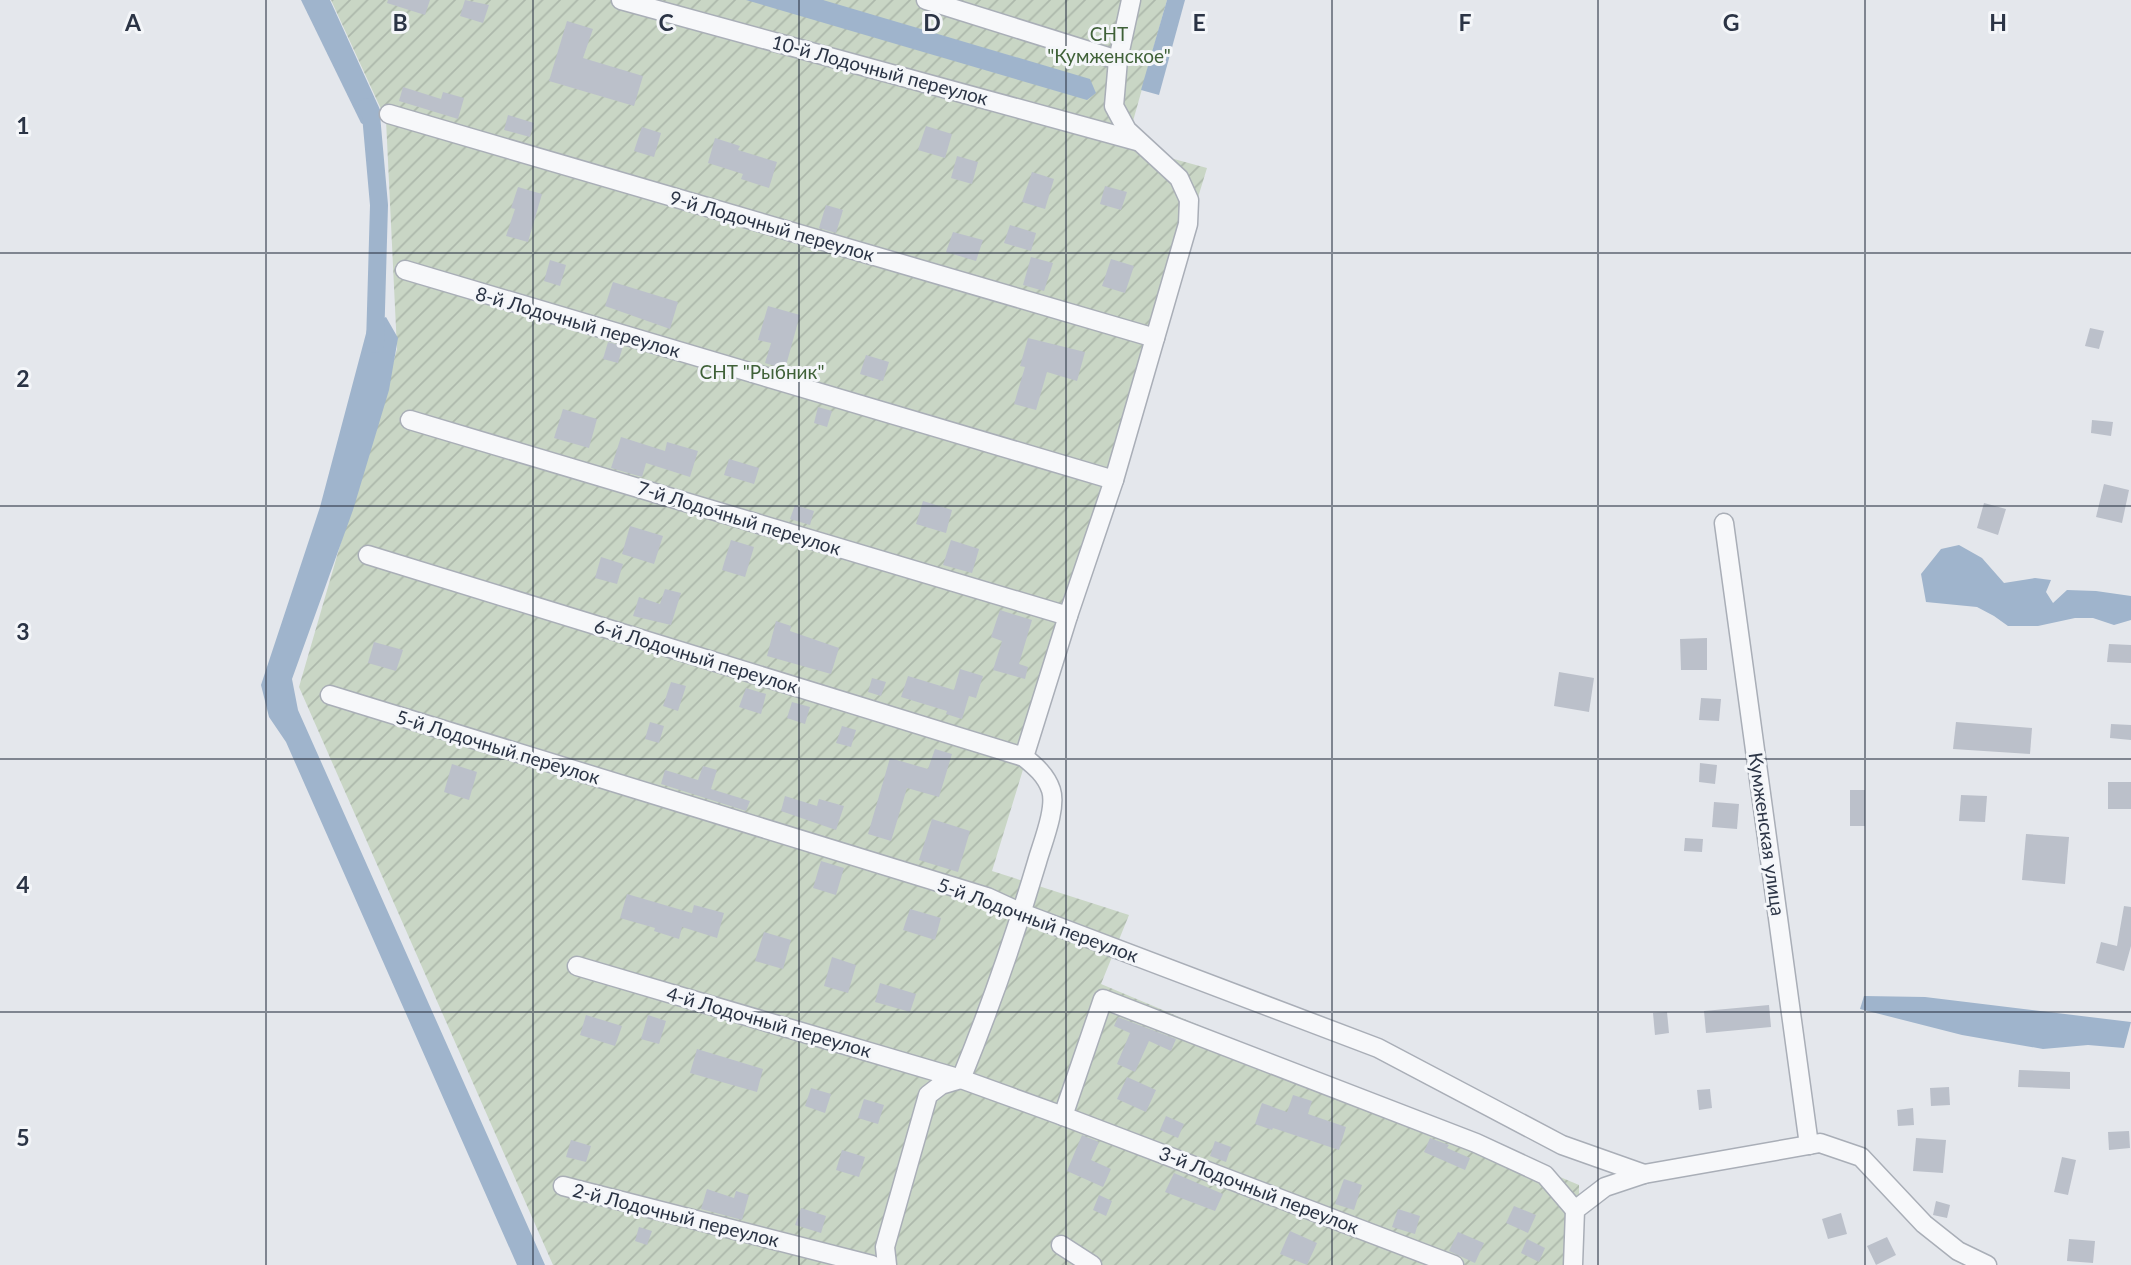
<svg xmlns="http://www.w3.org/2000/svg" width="2131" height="1265" viewBox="0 0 2131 1265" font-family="Lato,sans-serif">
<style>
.garden{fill:url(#garden-furrows)}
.water{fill:#9fb4cc}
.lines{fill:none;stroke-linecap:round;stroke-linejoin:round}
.canal{stroke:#9fb4cc;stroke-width:18}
.building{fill:#bbc0ca}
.minor-casing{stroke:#a9aeb7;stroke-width:21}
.minor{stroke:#f7f8fa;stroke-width:18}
.grid{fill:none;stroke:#2b3445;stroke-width:2;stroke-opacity:0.55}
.labels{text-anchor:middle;stroke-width:6;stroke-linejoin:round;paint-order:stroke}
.park-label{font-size:19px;fill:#3f6138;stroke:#f4f6f9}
.street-label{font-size:19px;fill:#2b3445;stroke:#f4f6f9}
.grid-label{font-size:23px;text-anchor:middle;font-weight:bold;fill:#2b3445;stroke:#f4f6f9;stroke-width:6;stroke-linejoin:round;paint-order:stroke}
</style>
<defs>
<pattern id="garden-furrows" width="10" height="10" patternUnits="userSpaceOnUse" patternTransform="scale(1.75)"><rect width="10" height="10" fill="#c9d6c5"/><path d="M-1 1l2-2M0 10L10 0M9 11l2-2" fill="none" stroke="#adb8ab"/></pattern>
</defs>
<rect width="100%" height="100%" fill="#e4e7ec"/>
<polygon class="garden" points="331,0 1167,0 1126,146 1207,168 992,871 1129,915 1101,984 1579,1185 1579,1265 553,1265 299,687 397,349 386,120"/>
<g class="water">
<polygon points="301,0 330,0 382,114 377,132 361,123"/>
<polygon points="746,0 823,0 1090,79 1096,93 1087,100"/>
<polygon points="1167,0 1185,0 1159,95 1141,90"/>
<polygon points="386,317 398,338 389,390 353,510 292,679 298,710 545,1265 517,1265 286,742 269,717 261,685 320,507 368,326"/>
<polygon points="1959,545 1982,558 2004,583 2035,578 2051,580 2046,592 2053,603 2067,590 2096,591 2131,596 2131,620 2114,625 2093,618 2075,618 2038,626 2008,626 1994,616 1977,607 1926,602 1921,574 1941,549"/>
<polygon points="1864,996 1925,997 2131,1022 2124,1048 2088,1045 2043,1049 1962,1035 1860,1009"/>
</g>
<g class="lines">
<polyline class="canal" points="367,107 371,115 379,205 375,344"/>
</g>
<g class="building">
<polygon points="388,0 430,0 425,15 387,3"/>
<polygon points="465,0 489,5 483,23 460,16"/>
<polygon points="567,21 593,29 583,58 643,76 634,106 549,81"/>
<polygon points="403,87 441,99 443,92 464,98 458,119 399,101"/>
<polygon points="508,115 534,123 530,137 504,130"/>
<polygon points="926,126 952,134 945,158 918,150"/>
<polygon points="642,127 661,133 654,157 634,151"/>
<polygon points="715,138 740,146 738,150 777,162 769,188 741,179 743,174 708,163"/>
<polygon points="957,156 978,162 972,184 951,178"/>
<polygon points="1032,172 1054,179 1045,209 1022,202"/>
<polygon points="1105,186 1127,192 1121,210 1100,204"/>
<polygon points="518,187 542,194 528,242 506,236 515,209 511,208"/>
<polygon points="826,205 843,210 836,233 819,228"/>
<polygon points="1010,225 1036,233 1031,251 1004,243"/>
<polygon points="953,232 983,240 976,261 946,252"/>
<polygon points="1031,257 1053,263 1044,291 1023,285"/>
<polygon points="1111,259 1134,266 1125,293 1102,286"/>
<polygon points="550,260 566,265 560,286 544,281"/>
<polygon points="613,282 678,302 670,329 605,306"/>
<polygon points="768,306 800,315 785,369 765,363 771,343 758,340"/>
<polygon points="2090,328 2104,331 2099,349 2085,346"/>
<polygon points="1028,338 1085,352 1077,381 1047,372 1036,410 1014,404 1025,367 1020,366"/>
<polygon points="608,342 623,346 618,363 603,359"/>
<polygon points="866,355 889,362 883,381 860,374"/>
<polygon points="818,407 832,411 827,427 814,423"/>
<polygon points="563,409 597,419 589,448 554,438"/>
<polygon points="2092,420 2113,422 2111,436 2091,433"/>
<polygon points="621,437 665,451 667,442 698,451 690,477 646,463 642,477 611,468"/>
<polygon points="729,459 759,468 754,484 724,475"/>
<polygon points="2104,484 2129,490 2122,523 2096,517"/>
<polygon points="923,501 952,510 946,533 916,524"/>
<polygon points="1984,503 2006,509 1998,535 1977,528"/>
<polygon points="795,505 814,511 810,525 790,519"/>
<polygon points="630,526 663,536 654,564 622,554"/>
<polygon points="731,540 754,547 745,577 722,570"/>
<polygon points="951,540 979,549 972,573 943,565"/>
<polygon points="601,557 623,564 617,584 595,578"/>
<polygon points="665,589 681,593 671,625 633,616 639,597 660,604"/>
<polygon points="1000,610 1032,620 1019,664 1028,667 1025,679 993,670 1002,641 991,637"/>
<polygon points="776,621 791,626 790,631 839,648 831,674 767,656"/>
<polygon points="1707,638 1707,670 1681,670 1680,639"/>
<polygon points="374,642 403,650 396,671 368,663"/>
<polygon points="2109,644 2131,645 2131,663 2107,662"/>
<polygon points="960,669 983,676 976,698 969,696 962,719 946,714 947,711 901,697 908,676 954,690"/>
<polygon points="1559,672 1594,678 1589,712 1554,706"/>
<polygon points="872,678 886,682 881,696 868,692"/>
<polygon points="671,682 686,686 678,711 663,706"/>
<polygon points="746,688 766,694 761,714 739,707"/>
<polygon points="1701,698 1721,699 1719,721 1699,720"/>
<polygon points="792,702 810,707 805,724 787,718"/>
<polygon points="650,722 664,726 659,743 645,739"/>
<polygon points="1956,722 2032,728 2030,754 1953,749"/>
<polygon points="2111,724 2131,725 2131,740 2110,738"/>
<polygon points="842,726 856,730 851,747 836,743"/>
<polygon points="935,749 952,754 939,797 907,788 891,841 868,834 890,758 928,769"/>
<polygon points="1700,763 1717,765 1715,784 1699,782"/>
<polygon points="452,764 477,772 469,800 444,792"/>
<polygon points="703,766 717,770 711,789 750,801 746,811 661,784 665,770 698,780"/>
<rect x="2108" y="782" width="23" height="27"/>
<rect x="1850" y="790" width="15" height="36"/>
<polygon points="1961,795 1987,796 1985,822 1959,821"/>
<polygon points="785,796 817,806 819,799 844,806 836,830 781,811"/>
<polygon points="1714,802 1739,804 1737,829 1712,827"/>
<polygon points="932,819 970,831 958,872 919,860"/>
<polygon points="2026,834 2069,837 2065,884 2022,880"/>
<polygon points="1685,838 1703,839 1702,852 1684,851"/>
<polygon points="821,861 844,868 836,895 813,888"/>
<polygon points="627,894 692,913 694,905 724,913 717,938 682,927 679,939 654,931 655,928 620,918"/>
<polygon points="2124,906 2131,907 2131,946 2124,971 2096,963 2101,942 2117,946"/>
<polygon points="910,909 941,918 935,940 903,930"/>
<polygon points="764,932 791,940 783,969 755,961"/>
<polygon points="832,957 856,965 848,993 824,986"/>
<polygon points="880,983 916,994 910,1012 875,1002"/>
<polygon points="1769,1005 1771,1027 1706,1033 1704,1011"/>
<polygon points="1667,1012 1669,1033 1655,1035 1653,1013"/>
<polygon points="586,1015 622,1026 615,1046 580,1035"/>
<polygon points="648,1015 666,1021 659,1044 641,1039"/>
<polygon points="1118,1017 1176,1039 1171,1051 1149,1041 1135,1072 1117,1064 1130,1033 1114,1026"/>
<polygon points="697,1049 763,1069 757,1092 690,1073"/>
<polygon points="2019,1070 2070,1072 2070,1089 2018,1087"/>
<polygon points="1127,1077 1156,1090 1146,1112 1117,1099"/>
<polygon points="1949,1087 1950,1105 1931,1106 1930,1088"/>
<polygon points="811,1088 831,1094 825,1113 805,1106"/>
<polygon points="1710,1089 1712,1108 1699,1110 1697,1090"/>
<polygon points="1293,1095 1312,1101 1308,1114 1346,1127 1339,1150 1273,1128 1272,1130 1255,1124 1262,1103 1287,1112"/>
<polygon points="864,1099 884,1105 878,1124 858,1118"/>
<polygon points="1913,1108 1914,1125 1898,1126 1897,1110"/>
<polygon points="1166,1116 1184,1124 1178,1138 1160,1130"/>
<polygon points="2129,1131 2130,1148 2109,1150 2108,1132"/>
<polygon points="1082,1135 1099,1142 1091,1160 1111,1169 1103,1187 1067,1171"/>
<polygon points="1430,1138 1449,1145 1447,1148 1470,1158 1465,1170 1424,1152"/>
<polygon points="1916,1138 1946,1140 1943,1173 1913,1171"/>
<polygon points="571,1140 591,1146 586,1162 566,1157"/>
<polygon points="1215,1141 1231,1147 1226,1162 1210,1156"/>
<polygon points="842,1150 865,1157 859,1177 836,1170"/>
<polygon points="2062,1157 2076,1160 2068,1195 2054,1192"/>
<polygon points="1174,1173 1223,1194 1215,1211 1165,1192"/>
<polygon points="1344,1179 1362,1185 1354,1210 1335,1204"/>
<polygon points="707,1189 734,1198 736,1191 749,1195 742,1220 701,1209"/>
<polygon points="1099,1195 1112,1201 1106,1216 1093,1210"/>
<polygon points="1936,1201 1950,1205 1947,1218 1933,1215"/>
<polygon points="1514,1206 1536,1215 1528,1233 1506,1223"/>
<polygon points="801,1208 826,1216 821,1233 795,1225"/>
<polygon points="1398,1209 1420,1216 1415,1234 1392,1227"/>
<polygon points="1841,1213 1847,1234 1828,1239 1822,1219"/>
<polygon points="639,1227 652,1231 647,1245 635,1241"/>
<polygon points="1290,1231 1317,1243 1307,1265 1280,1254"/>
<polygon points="1458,1232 1484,1243 1475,1263 1449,1251"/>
<polygon points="1887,1237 1896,1255 1876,1265 1867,1246"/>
<polygon points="1527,1239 1545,1248 1539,1262 1521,1253"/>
<polygon points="2069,1239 2095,1241 2093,1263 2067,1261"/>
</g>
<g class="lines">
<g class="minor-casing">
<g id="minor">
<polyline points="621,0 1137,141"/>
<polyline points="926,0 1118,60"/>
<polyline points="389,114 1155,338"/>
<polyline points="405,270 1114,480"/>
<polyline points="410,420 1068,616"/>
<polyline points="1724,523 1809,1145"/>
<polyline points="368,555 1024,757"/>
<polyline points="330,695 987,897 1022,913 1378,1048 1562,1145 1644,1174"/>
<polyline points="577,966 961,1079 1063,1116 1454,1265"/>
<polyline points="1063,1116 1103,999 1476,1143 1545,1175 1575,1210"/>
<polyline points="563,1186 872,1265"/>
<polyline points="1061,1245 1092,1265"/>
<path d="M 887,1265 L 885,1247 L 928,1095 L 941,1085 L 961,1079 C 990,1008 1015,936 1037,862 C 1042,844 1057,808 1051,790 C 1046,775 1035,766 1024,757 L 1068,616 L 1114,480 L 1188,224 L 1189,200 L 1179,178 L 1127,130 L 1114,106 L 1118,60 L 1131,0"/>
<polyline points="1573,1265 1575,1210 1605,1187 1644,1174 1820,1143 1861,1157 1924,1224 1958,1251 1987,1265"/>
</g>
</g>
<use href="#minor" class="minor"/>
</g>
<path class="grid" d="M 266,0 L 266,1265M 533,0 L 533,1265M 799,0 L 799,1265M 1066,0 L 1066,1265M 1332,0 L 1332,1265M 1598,0 L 1598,1265M 1865,0 L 1865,1265M 0,253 L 2131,253M 0,506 L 2131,506M 0,759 L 2131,759M 0,1012 L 2131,1012"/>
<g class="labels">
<g class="park-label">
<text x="1109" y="41">СНТ<tspan x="1109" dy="22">"Кумженское"</tspan></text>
<text x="762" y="379">СНТ "Рыбник"</text>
</g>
<g class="street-label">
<text transform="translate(880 70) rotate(15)" y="7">10-й Лодочный переулок</text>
<text transform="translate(772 226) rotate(16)" y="7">9-й Лодочный переулок</text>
<text transform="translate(578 322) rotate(16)" y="7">8-й Лодочный переулок</text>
<text transform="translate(739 518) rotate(17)" y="7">7-й Лодочный переулок</text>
<text transform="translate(696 656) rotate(17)" y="7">6-й Лодочный переулок</text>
<text transform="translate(498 747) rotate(17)" y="7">5-й Лодочный переулок</text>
<text transform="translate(1767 834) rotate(82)" y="7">Кумженская улица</text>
<text transform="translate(1038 920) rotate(20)" y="7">5-й Лодочный переулок</text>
<text transform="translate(769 1022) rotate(16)" y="7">4-й Лодочный переулок</text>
<text transform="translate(1259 1190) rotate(21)" y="7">3-й Лодочный переулок</text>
<text transform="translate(676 1215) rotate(14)" y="7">2-й Лодочный переулок</text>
</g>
</g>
<g class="grid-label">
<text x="133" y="31">A</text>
<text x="400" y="31">B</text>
<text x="666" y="31">C</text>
<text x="932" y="31">D</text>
<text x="1199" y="31">E</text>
<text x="1465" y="31">F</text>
<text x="1731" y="31">G</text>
<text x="1998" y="31">H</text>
<text x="23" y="134">1</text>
<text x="23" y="387">2</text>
<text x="23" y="640">3</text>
<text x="23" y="893">4</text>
<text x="23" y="1146">5</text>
</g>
</svg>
